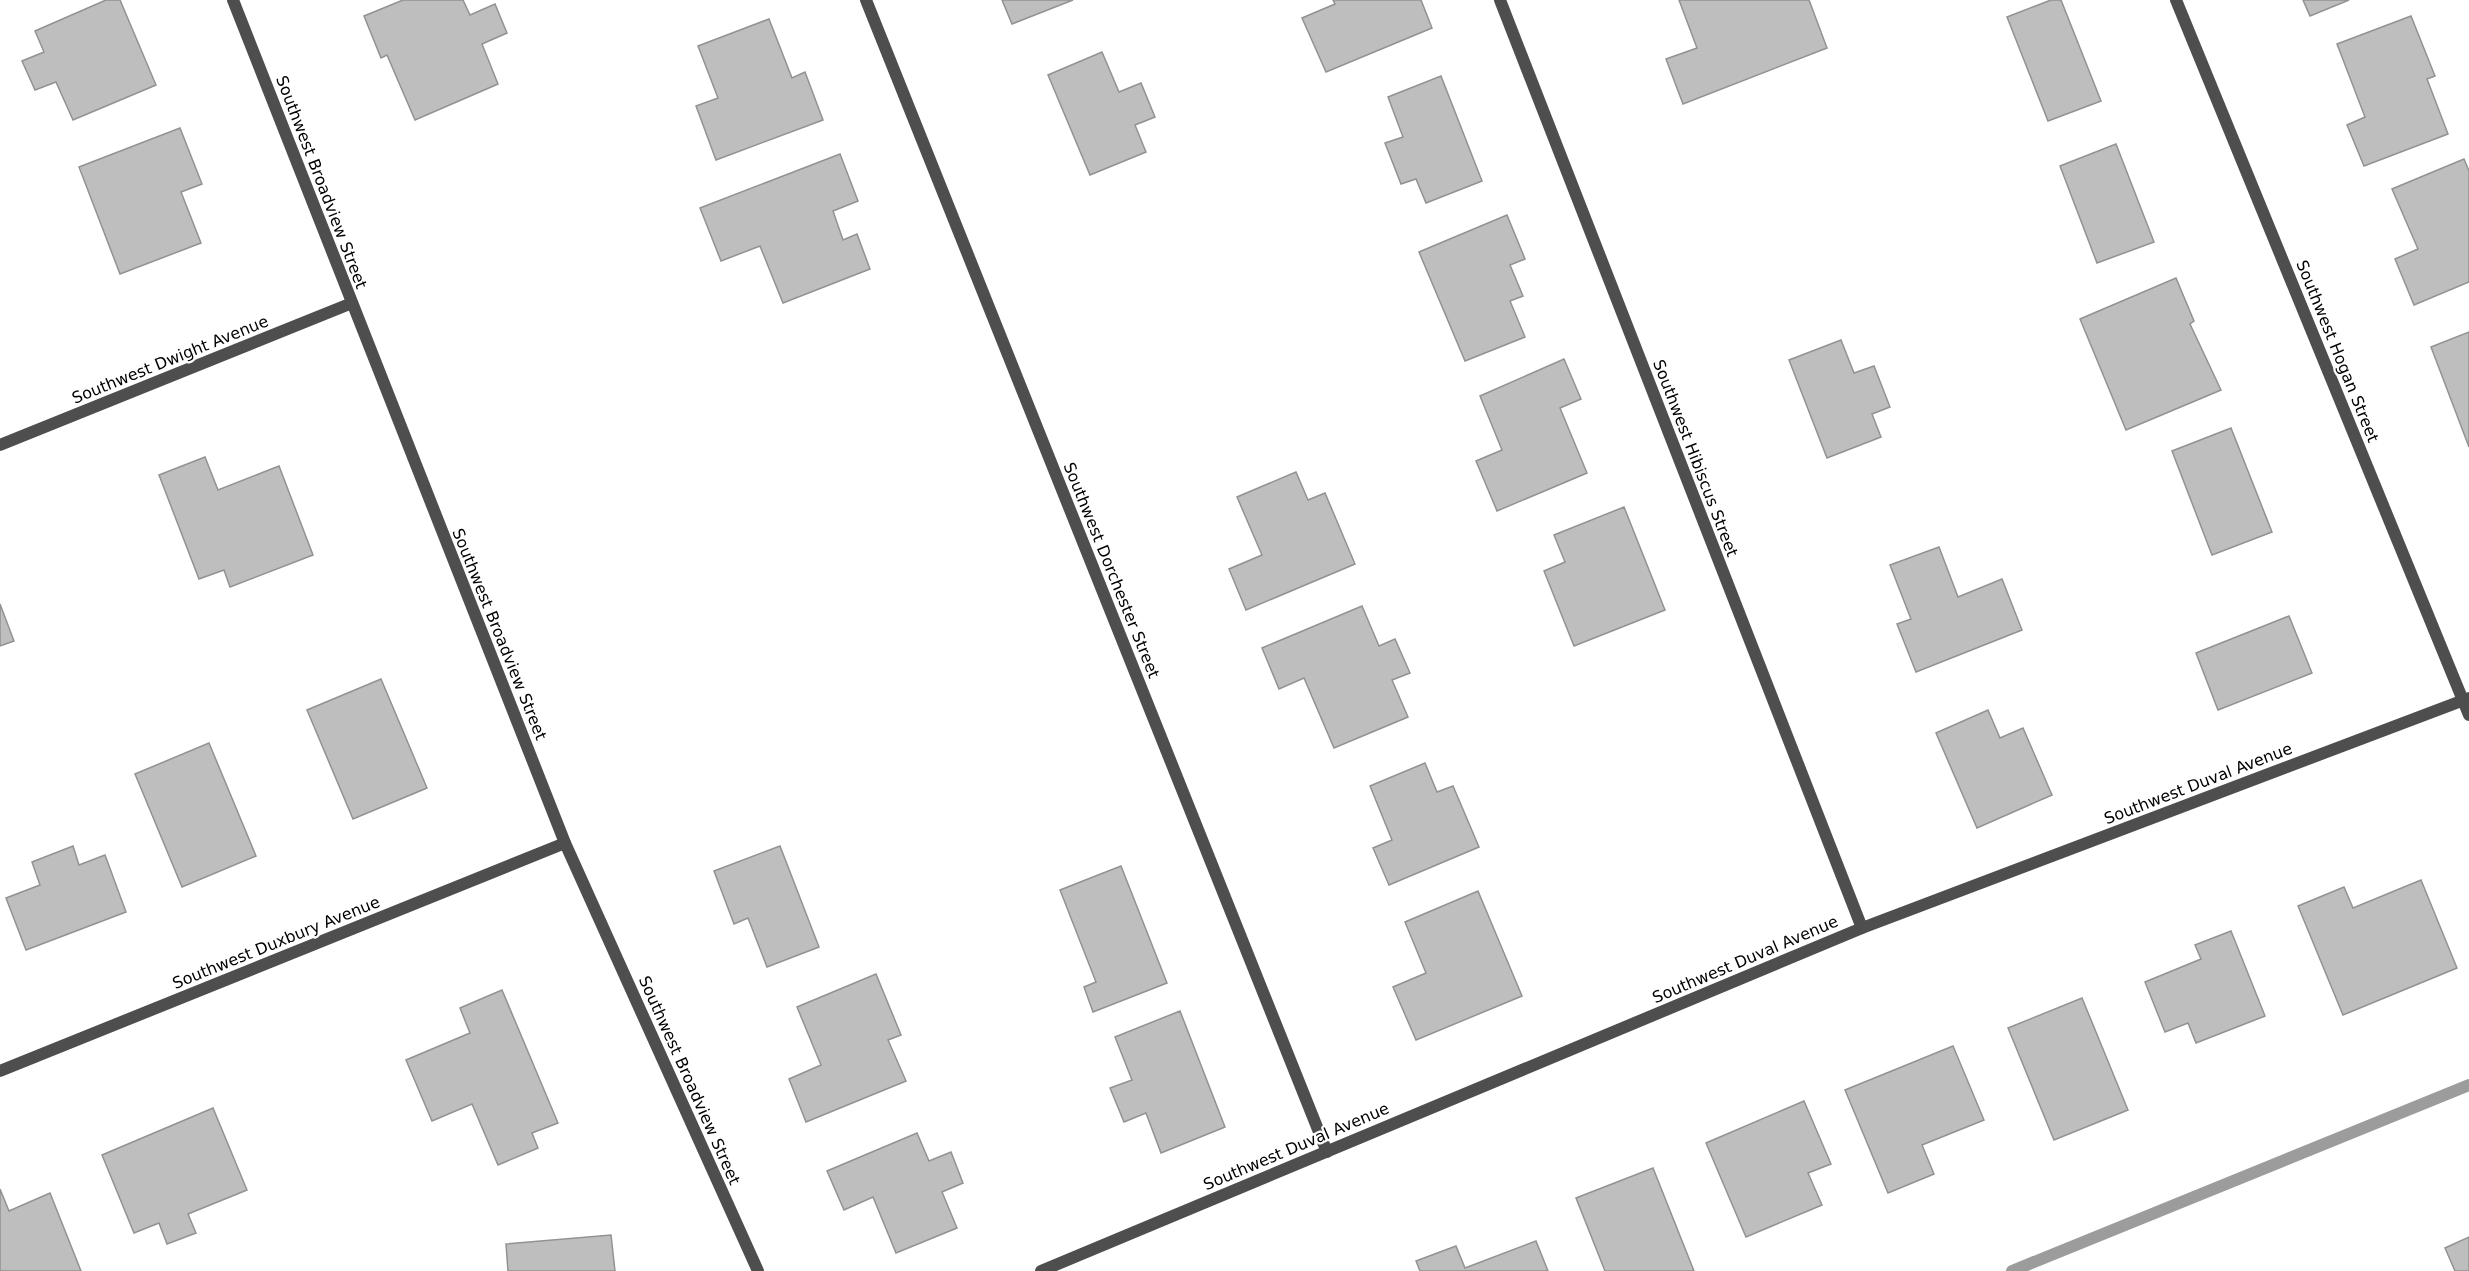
<svg xmlns="http://www.w3.org/2000/svg" width="2469" height="1271" viewBox="0 0 2469 1271" font-family="'DejaVu Sans',sans-serif">
<style>
.lines{fill:none;stroke-linecap:round;stroke-linejoin:round}
.stream{stroke:#9c9c9c;stroke-width:12}
.building{fill:#bebebe;stroke:#929292;stroke-width:1.5}
.minor{stroke:#4e4e4e;stroke-width:12}
.labels{text-anchor:middle;stroke-width:4.5;stroke-linejoin:round;paint-order:stroke}
.street-label{font-size:16px;fill:#000;stroke:#fff}
</style>
<rect width="100%" height="100%" fill="#fff"/>
<g class="lines">
<polyline class="stream" points="2012,1271 2469,1085"/>
</g>
<g class="building">
<polygon points="106,0 120,0 156,85 73,120 56,82 35,90 22,61 44,52 35,31"/>
<polygon points="403,0 463,0 470,15 495,4 507,33 482,44 498,84 415,120 387,55 381,58 364,16"/>
<polygon points="1002,0 1073,0 1012,24"/>
<polygon points="1333,0 1421,0 1432,28 1326,72 1302,18 1335,4"/>
<polygon points="1679,0 1809,0 1827,48 1683,104 1666,59 1697,48"/>
<polygon points="2051,0 2061,0 2101,101 2048,121 2007,17"/>
<polygon points="2303,0 2349,0 2310,16"/>
<polygon points="2411,16 2435,76 2427,79 2448,134 2364,166 2347,125 2365,117 2337,44"/>
<polygon points="769,19 792,78 805,72 823,120 716,160 696,106 718,98 698,46"/>
<polygon points="1102,52 1119,92 1141,83 1155,117 1135,125 1146,152 1090,175 1048,75"/>
<polygon points="1441,76 1482,181 1426,203 1416,179 1401,184 1385,143 1403,137 1388,97"/>
<polygon points="180,128 202,184 181,192 201,243 120,274 79,167"/>
<polygon points="2116,144 2154,242 2097,263 2060,166"/>
<polygon points="840,154 858,201 833,211 843,240 857,234 870,269 783,303 760,246 721,261 700,208"/>
<polygon points="2464,159 2469,171 2469,282 2414,305 2395,259 2418,249 2392,189"/>
<polygon points="1507,215 1525,259 1510,265 1523,296 1510,301 1525,337 1465,361 1419,252"/>
<polygon points="2176,278 2194,321 2190,324 2221,390 2126,430 2080,319"/>
<polygon points="2469,332 2469,447 2431,347"/>
<polygon points="1841,340 1854,373 1874,366 1890,407 1872,414 1881,437 1827,458 1789,360"/>
<polygon points="1564,359 1581,399 1560,408 1587,473 1497,511 1476,461 1502,450 1480,396"/>
<polygon points="2231,428 2272,532 2212,555 2172,451"/>
<polygon points="205,457 218,490 279,466 313,555 230,587 224,570 199,579 159,475"/>
<polygon points="1296,472 1308,500 1325,493 1355,564 1246,610 1229,569 1262,555 1237,497"/>
<polygon points="1624,507 1665,610 1574,646 1544,571 1565,562 1554,535"/>
<polygon points="1939,547 1958,597 2002,579 2022,630 1916,672 1897,624 1911,619 1890,565"/>
<polygon points="0,604 14,641 0,646"/>
<polygon points="1362,606 1379,646 1395,639 1410,673 1392,680 1408,717 1334,748 1304,678 1279,689 1262,648"/>
<polygon points="2289,616 2312,673 2218,710 2196,653"/>
<polygon points="381,679 427,788 353,819 307,710"/>
<polygon points="1988,710 2000,738 2023,728 2052,795 1977,828 1936,733"/>
<polygon points="209,743 256,856 182,887 135,774"/>
<polygon points="1425,763 1437,792 1453,786 1479,847 1389,885 1373,848 1392,840 1370,786"/>
<polygon points="73,846 79,865 105,855 126,912 26,950 6,898 40,885 32,862"/>
<polygon points="780,846 819,947 767,967 748,918 734,924 714,871"/>
<polygon points="1121,866 1167,983 1093,1012 1084,987 1096,982 1060,890"/>
<polygon points="2421,880 2457,968 2343,1015 2298,906 2344,887 2353,908"/>
<polygon points="1478,891 1522,996 1416,1040 1393,987 1426,973 1405,922"/>
<polygon points="2231,931 2265,1016 2196,1043 2188,1023 2165,1032 2145,982 2201,959 2195,945"/>
<polygon points="876,974 901,1035 888,1040 906,1081 806,1122 789,1079 821,1065 797,1007"/>
<polygon points="502,990 558,1123 532,1133 538,1148 498,1165 472,1104 432,1121 406,1060 470,1033 460,1008"/>
<polygon points="2082,998 2128,1110 2054,1140 2008,1028"/>
<polygon points="1180,1011 1225,1127 1161,1153 1146,1113 1124,1122 1110,1088 1132,1080 1115,1037"/>
<polygon points="1953,1046 1984,1120 1922,1145 1934,1174 1888,1193 1845,1090"/>
<polygon points="1804,1101 1831,1164 1808,1173 1822,1205 1746,1237 1706,1143"/>
<polygon points="213,1108 247,1190 188,1214 196,1233 167,1244 159,1223 134,1233 102,1155"/>
<polygon points="917,1133 929,1161 951,1152 963,1183 942,1192 957,1228 896,1253 873,1197 844,1210 827,1171"/>
<polygon points="1653,1168 1694,1271 1605,1271 1576,1198"/>
<polygon points="0,1189 9,1211 50,1193 81,1271 0,1271"/>
<polygon points="611,1235 615,1271 508,1271 506,1244"/>
<polygon points="2469,1237 2469,1271 2455,1271 2445,1248"/>
<polygon points="1536,1241 1548,1271 1420,1271 1416,1261 1456,1246 1465,1268"/>
</g>
<g class="lines">
<g class="minor">
<polyline points="233,0 565,843 758,1271"/>
<polyline points="866,0 1327,1152"/>
<polyline points="1500,0 1862,928"/>
<polyline points="2176,0 2469,715"/>
<polyline points="0,445 352,303"/>
<polyline points="0,1071 565,843"/>
<polyline points="1041,1271 1862,928 2469,698"/>
</g>
</g>
<g class="labels">
<g class="street-label">
<text transform="translate(322 182) rotate(69)" y="6">Southwest Broadview Street</text>
<text transform="translate(2338 351) rotate(68)" y="6">Southwest Hogan Street</text>
<text transform="translate(170 359) rotate(-22)" y="6">Southwest Dwight Avenue</text>
<text transform="translate(1696 458) rotate(69)" y="6">Southwest Hibiscus Street</text>
<text transform="translate(1112 570) rotate(68)" y="6">Southwest Dorchester Street</text>
<text transform="translate(500 634) rotate(68)" y="6">Southwest Broadview Street</text>
<text transform="translate(2198 783) rotate(-21)" y="6">Southwest Duval Avenue</text>
<text transform="translate(276 942) rotate(-22)" y="6">Southwest Duxbury Avenue</text>
<text transform="translate(1745 959) rotate(-23)" y="6">Southwest Duval Avenue</text>
<text transform="translate(690 1080) rotate(66)" y="6">Southwest Broadview Street</text>
<text transform="translate(1296 1146) rotate(-23)" y="6">Southwest Duval Avenue</text>
</g>
</g>
</svg>
